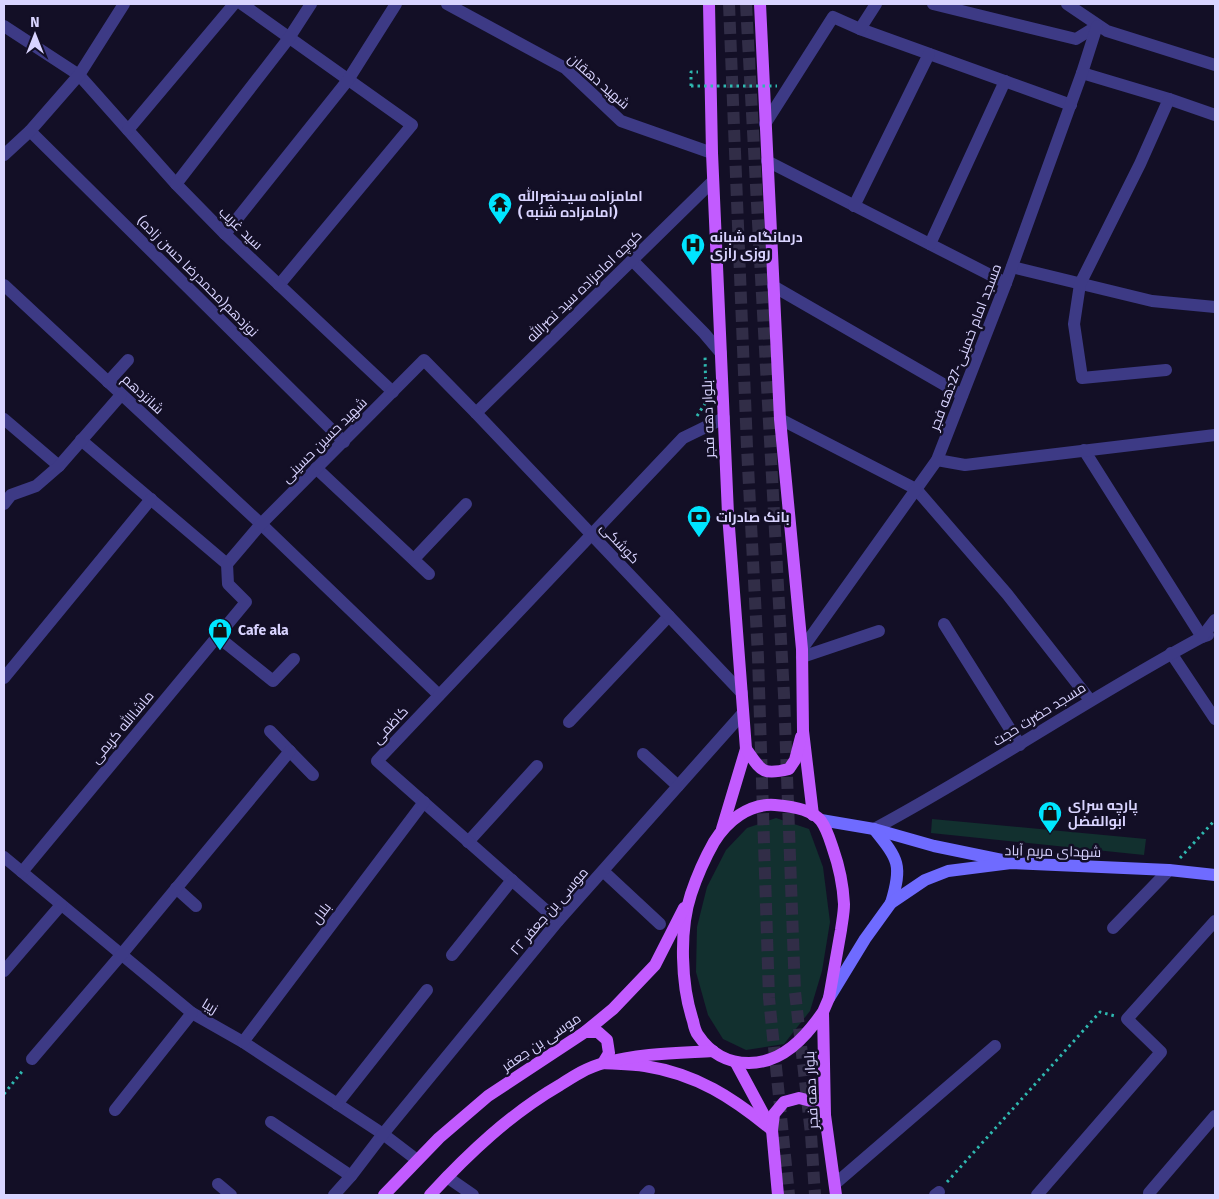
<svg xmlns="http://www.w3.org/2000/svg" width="1219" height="1199" viewBox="0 0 1219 1199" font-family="'Fira Sans',Cairo,sans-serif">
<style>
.green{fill:#12302f}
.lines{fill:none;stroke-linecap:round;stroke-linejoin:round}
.primary-tunnel{stroke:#312d47;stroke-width:12;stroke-dasharray:12 6;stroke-linecap:butt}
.path{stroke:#2fb8b0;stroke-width:3;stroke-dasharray:2.5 4;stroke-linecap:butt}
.minor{stroke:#3d3a85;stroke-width:12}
.secondary{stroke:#6f6bff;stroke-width:12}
.primary{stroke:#c25bff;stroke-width:12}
.path-bridge{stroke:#2fb8b0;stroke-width:3;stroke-dasharray:2.5 4;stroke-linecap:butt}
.labels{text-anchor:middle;stroke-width:5;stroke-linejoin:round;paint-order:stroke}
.street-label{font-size:14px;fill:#d9d4ff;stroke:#130f26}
.poi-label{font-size:14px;font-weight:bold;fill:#d9d4ff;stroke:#130f26;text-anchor:start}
</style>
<rect width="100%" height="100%" fill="#130f26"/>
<g class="green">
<polygon points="776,818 809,829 823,867 830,922 822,971 810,1011 784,1044 746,1050 723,1039 708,1015 696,972 697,927 707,887 726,850 747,828"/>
<polygon points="932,819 1146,839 1144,855 931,833"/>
</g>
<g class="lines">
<g class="primary-tunnel">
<polyline points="729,4 747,447 758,657 769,998 789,1195"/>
<polyline points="746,4 784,695 795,992 811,1134 815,1195"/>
</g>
<g class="path">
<polyline points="691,86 691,72 698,72"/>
<polyline points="697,416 706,402 705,355"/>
<polyline points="1180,858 1215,820"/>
<polyline points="4,1094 24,1069"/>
<polyline points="947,1182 1100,1012 1115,1016"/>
</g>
<g class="minor">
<polyline points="242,4 412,125 279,285"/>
<polyline points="447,4 565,68 621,121 712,153"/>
<polyline points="933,4 1076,39 1097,26"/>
<polyline points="1067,4 1107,31 1215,65"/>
<polyline points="4,26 79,75 176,184 225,234 393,392"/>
<polyline points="860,29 1071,105"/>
<polyline points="1082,73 1169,99 1215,115"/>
<polyline points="765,124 833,17 860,29 876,4"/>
<polyline points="128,130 234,4"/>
<polyline points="30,131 344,442"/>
<polyline points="4,155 30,131 79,75 124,4"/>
<polyline points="767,161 1006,283"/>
<polyline points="176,184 289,38 311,4"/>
<polyline points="854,206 929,54"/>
<polyline points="225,234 348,80 396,4"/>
<polyline points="930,244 1005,81"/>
<polyline points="632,260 704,333 721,353"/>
<polyline points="1012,267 1152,301 1215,307"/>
<polyline points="4,285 261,524 439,695"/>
<polyline points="773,286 962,395"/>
<polyline points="1166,370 1082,378 1074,324 1080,284 1140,164 1169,99"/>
<polyline points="108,382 128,360"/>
<polyline points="476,413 713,181"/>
<polyline points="4,419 59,466"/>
<polyline points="780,419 916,489 1007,594 1090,700"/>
<polyline points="81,440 227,564"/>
<polyline points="1084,450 1202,637 1208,635"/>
<polyline points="937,460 965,465 1215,435"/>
<polyline points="316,468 429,574"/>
<polyline points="4,504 11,495 36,486 59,466 121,395"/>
<polyline points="414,559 466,504"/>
<polyline points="944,624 1020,745"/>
<polyline points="217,636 273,681 294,659"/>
<polyline points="802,649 937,460 1006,283 1082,73 1097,26"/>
<polyline points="1171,653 1215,719"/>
<polyline points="802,657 879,631"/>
<polyline points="4,678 151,499"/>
<polyline points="569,722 669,616"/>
<polyline points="270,731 313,775"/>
<polyline points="643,754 678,786"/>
<path d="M 874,829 C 986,769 1090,697 1202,637 L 1215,620"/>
<polyline points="468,842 537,766"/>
<polyline points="4,857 192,1013 243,1042 383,1134 417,1160"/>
<polyline points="603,871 660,924"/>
<polyline points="22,872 246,602 228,584 227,564 261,524 424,360 476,413 742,693"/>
<polyline points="176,888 196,906"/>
<polyline points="558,921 377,761 683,438 724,418"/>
<polyline points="1113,928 1169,870"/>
<polyline points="452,955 512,880"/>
<polyline points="4,971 61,905"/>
<polyline points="243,1042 424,802"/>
<polyline points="32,1059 121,955 290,751"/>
<polyline points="337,1104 427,990"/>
<polyline points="115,1110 192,1013"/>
<polyline points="271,1122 351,1176"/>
<polyline points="447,1177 473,1195"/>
<polyline points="836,1183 995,1046"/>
<polyline points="218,1184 231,1195"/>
<polyline points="1149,1193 1215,1116"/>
<polyline points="334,1195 351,1176 383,1134 558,921 743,713"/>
<polyline points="645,1195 649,1191"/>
<polyline points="935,1195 939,1192"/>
<polyline points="1037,1195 1161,1052 1127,1019 1215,921"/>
</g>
<g class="secondary">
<polyline points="821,820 874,829 934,846 1002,860"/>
<path d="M 874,829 C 898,859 903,864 891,903"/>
<polyline points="829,998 865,939 891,903 925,880 948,871 1011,863 1169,870 1215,875"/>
</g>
<g class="primary">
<polyline points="709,4 712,153 728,514 746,749 722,829"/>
<polyline points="760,4 780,419 802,649 803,731 813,815"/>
<path d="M 746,749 C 761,770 761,776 789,769 L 795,760 L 801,737"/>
<path d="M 823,1012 C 805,1038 782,1063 749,1063 C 728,1063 710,1053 698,1035 C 695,1031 694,1026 693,1021 C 681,985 679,930 691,894 C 697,876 705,858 714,842 C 727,821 749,803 775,805 C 789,806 812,809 821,821 C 827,829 830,840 833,849 C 839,866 843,885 844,904 C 844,913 842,922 841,930 C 837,953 833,975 829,998 L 823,1012 L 825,1115 L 836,1195"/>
<path d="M 585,1032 L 598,1032 L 607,1040 L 609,1053 L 603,1063 C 617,1064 631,1064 645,1066 C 697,1074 733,1098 772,1130"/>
<polyline points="736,1063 772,1130 778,1195"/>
<polyline points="772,1130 774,1114 784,1102 799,1098 815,1102 825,1115"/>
<polyline points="384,1195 439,1138 488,1096 585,1032 613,1009 655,965 684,908"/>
<path d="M 430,1195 C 469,1153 510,1114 560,1085 C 574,1076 588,1067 604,1063 C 640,1053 677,1053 713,1051"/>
</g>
<polyline class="path-bridge" points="691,86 777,86"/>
</g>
<defs>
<g id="temple-pin" transform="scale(1.25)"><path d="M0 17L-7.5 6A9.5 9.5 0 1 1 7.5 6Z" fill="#00e5ff" stroke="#130f26"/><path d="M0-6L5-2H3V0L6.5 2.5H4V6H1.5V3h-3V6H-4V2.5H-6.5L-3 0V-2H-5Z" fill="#111"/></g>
<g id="hospital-pin" transform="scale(1.25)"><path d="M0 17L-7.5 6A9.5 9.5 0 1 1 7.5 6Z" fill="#00e5ff" stroke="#130f26"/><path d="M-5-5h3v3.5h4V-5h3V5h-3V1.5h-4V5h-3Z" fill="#111"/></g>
<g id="bank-pin" transform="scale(1.25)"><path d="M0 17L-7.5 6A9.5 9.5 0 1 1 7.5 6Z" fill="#00e5ff" stroke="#130f26"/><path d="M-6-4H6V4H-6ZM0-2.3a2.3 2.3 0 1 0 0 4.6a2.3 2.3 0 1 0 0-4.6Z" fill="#111"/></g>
<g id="shop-pin" transform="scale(1.25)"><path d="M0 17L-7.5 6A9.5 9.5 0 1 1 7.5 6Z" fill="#00e5ff" stroke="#130f26"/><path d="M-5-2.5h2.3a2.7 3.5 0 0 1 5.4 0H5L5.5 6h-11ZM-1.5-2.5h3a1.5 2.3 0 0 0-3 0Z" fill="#111"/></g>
</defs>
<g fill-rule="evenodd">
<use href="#temple-pin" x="500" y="204"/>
<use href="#hospital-pin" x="693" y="245"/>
<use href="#bank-pin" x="699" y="517"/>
<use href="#shop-pin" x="220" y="630"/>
<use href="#shop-pin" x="1050" y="813"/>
</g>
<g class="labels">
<g class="street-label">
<text transform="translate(599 81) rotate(41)" y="5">شهید دهقان</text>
<text transform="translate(241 228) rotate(44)" y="5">سید غریب</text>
<text transform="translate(198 276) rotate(45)" y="5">نوزدهم(محمدرضا حسن زاده)</text>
<text transform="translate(584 286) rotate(-44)" y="5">کوچه امامزاده سید نصرالله</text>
<text transform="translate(965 347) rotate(-69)" y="5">مسجد امام خمینی-27دهه فجر</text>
<text transform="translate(143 394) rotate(43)" y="5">شانزدهم</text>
<text transform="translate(708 419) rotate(-92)" y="5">بلوار دهه فجر</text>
<text transform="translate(324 440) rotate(-45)" y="5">شهید حسین حسینی</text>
<text transform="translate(620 543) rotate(47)" y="5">کوشکی</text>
<text transform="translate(1039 714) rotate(-32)" y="5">مسجد حضرت حجت</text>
<text transform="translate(390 725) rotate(-47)" y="5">کاظمی</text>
<text transform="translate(122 727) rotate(-50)" y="5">ماشاالله کریمی</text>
<text transform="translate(1053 851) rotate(1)" y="5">شهدای مریم آباد</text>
<text transform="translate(549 911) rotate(-49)" y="5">موسی بن جعفر ۲۲</text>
<text transform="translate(321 913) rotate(-53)" y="5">بلال</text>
<text transform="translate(210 1006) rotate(31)" y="5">زیبا</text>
<text transform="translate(541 1042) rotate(-34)" y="5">موسی بن جعفر</text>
<text transform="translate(811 1090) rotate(-93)" y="5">بلوار دهه فجر</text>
</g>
<g class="poi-label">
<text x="518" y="201">امامزاده سیدنصرالله<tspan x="518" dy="16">( امامزاده شنبه)</tspan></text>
<text x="710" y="242">درمانگاه شبانه<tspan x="710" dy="16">روزی رازی</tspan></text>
<text x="716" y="522">بانک صادرات</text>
<text x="238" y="635">Cafe ala</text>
<text x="1068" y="810">پارچه سرای<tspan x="1068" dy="16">ابوالفضل</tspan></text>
</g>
</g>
<rect width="1219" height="1199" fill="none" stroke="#d9d4ff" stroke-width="10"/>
<g transform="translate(35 35)" stroke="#130f26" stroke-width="4" paint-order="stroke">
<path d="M0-4L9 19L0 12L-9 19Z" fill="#d9d4ff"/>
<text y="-8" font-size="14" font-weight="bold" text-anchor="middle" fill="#d9d4ff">N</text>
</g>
</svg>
